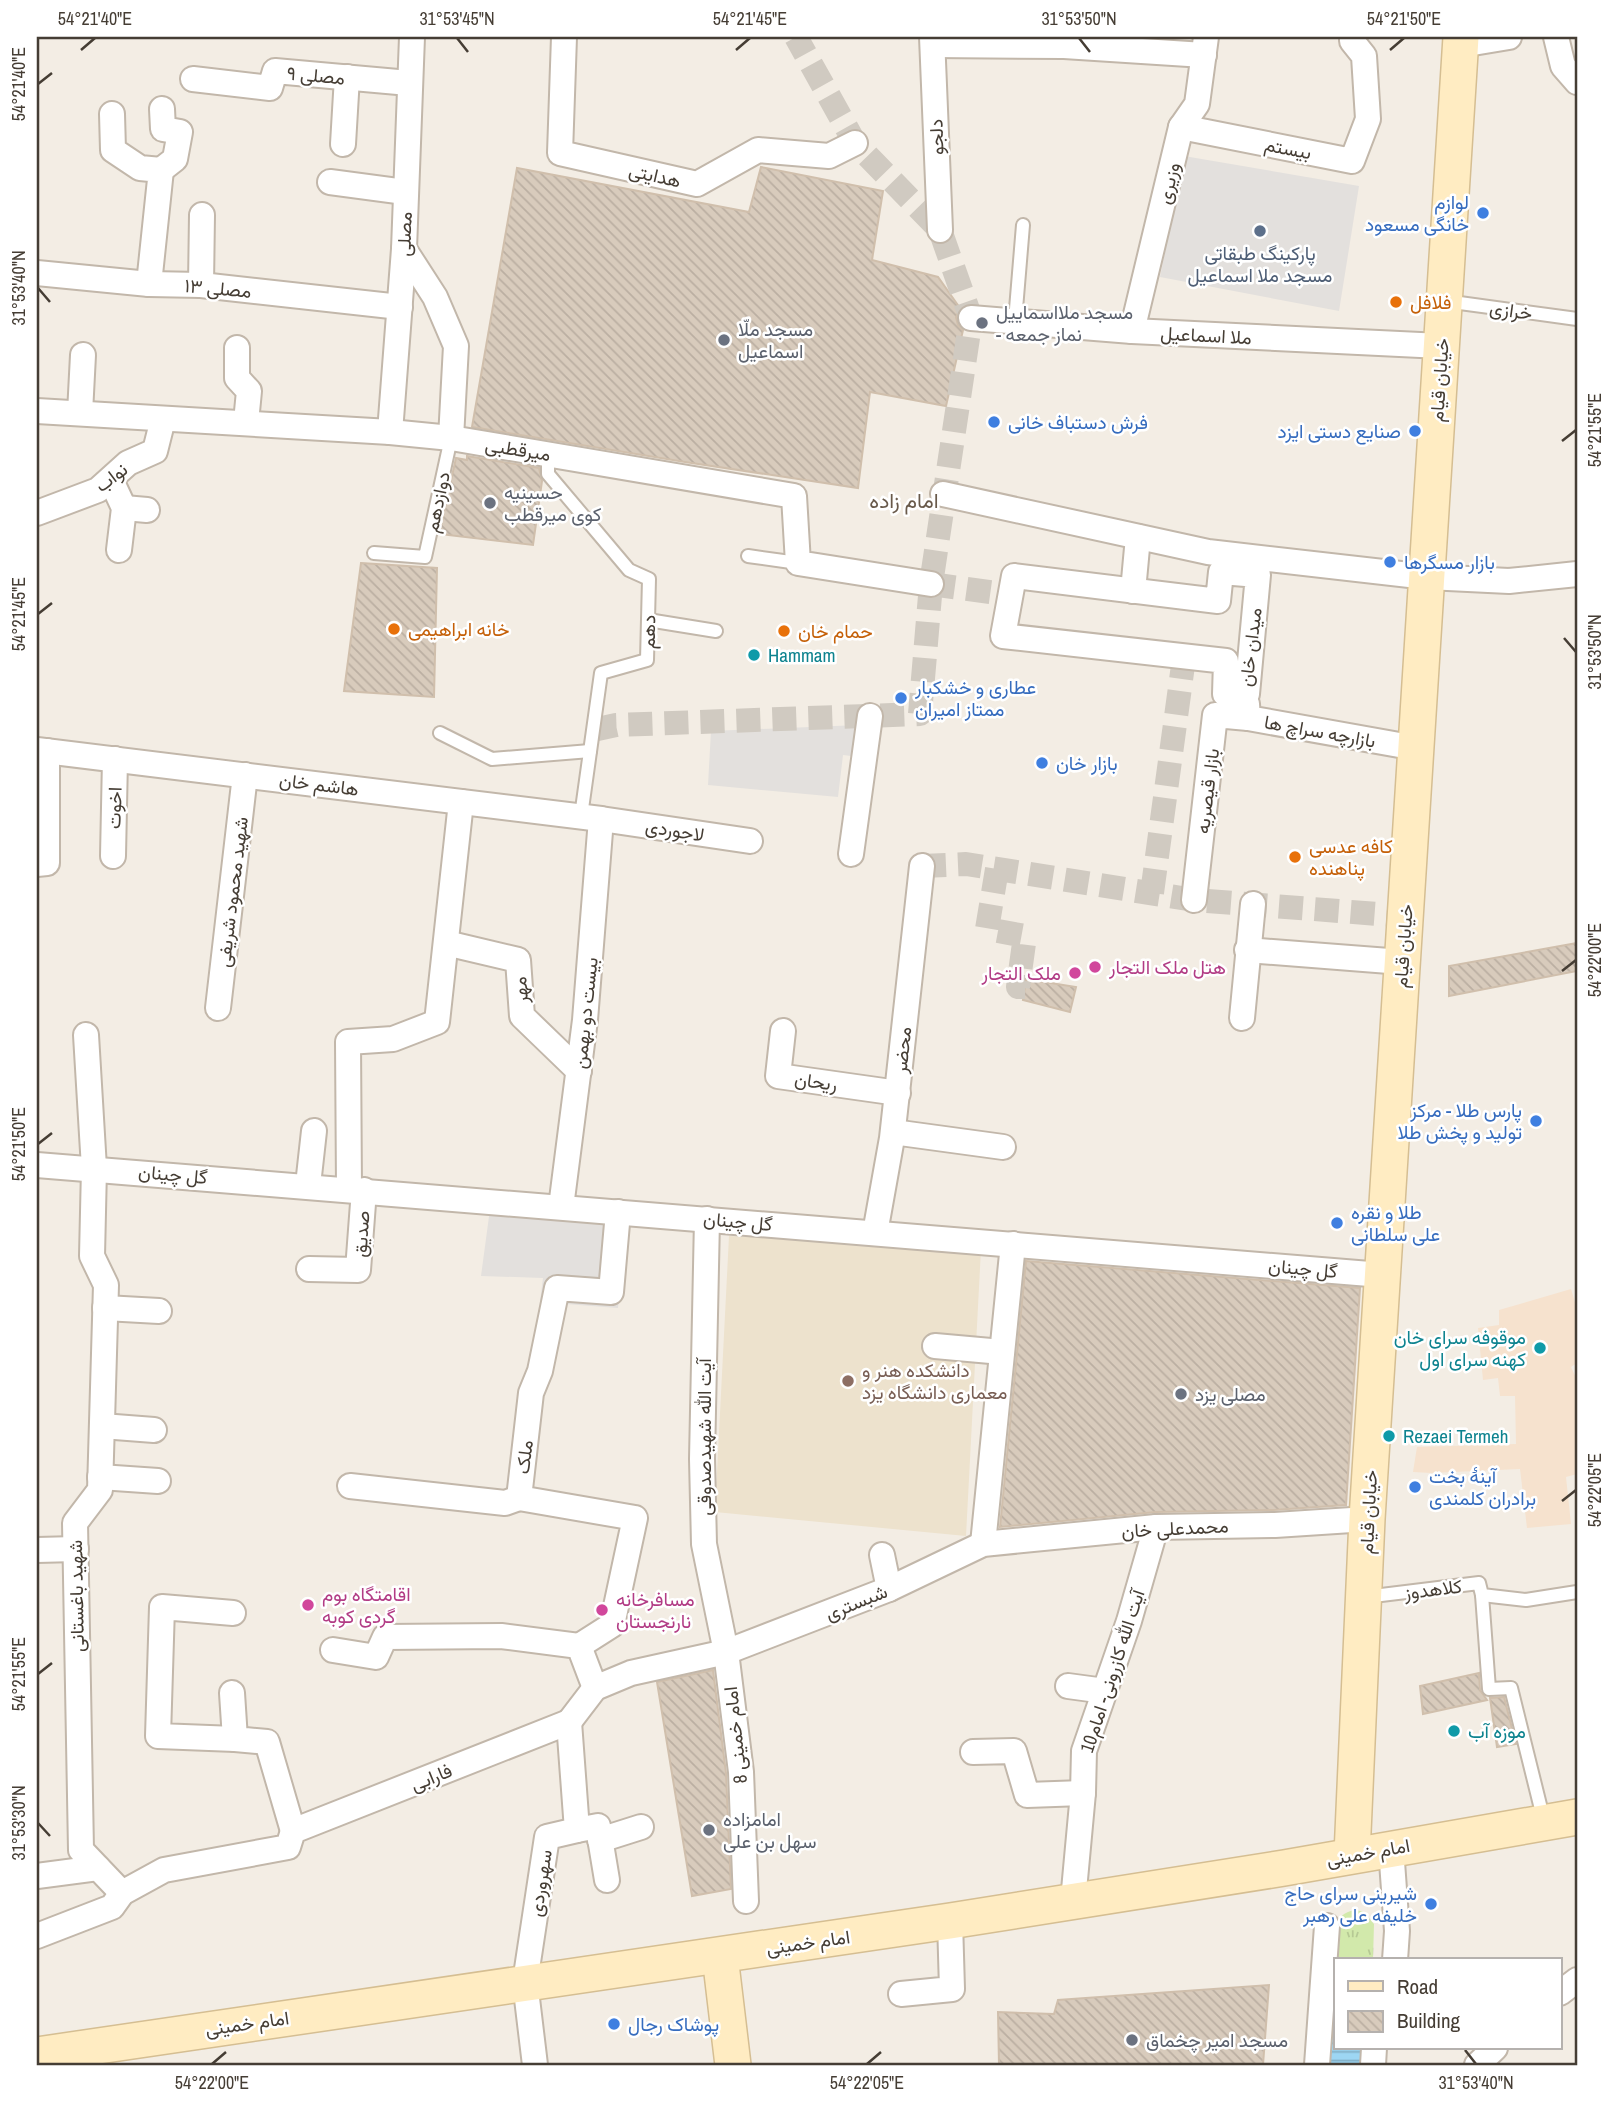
<svg xmlns="http://www.w3.org/2000/svg" width="1614" height="2102" viewBox="0 0 1614 2102" font-family="'Archivo Narrow',Vazirmatn,sans-serif">
<style>
.commercial{fill:#f6e2ce}
.education{fill:#ede2cd}
.grass{fill:url(#grass-tufts)}
.parking{fill:#e3e0dd}
.water{fill:url(#water-rules)}
.building{fill:url(#building-back-hatch);stroke:#d0bfac;stroke-width:2}
.lines{fill:none;stroke-linecap:round;stroke-linejoin:round}
.street-tunnel{stroke:#d0cac1;stroke-width:24;stroke-dasharray:24 12;stroke-linecap:butt}
.lane-casing{stroke:#c2b7aa;stroke-width:16}
.street-casing{stroke:#c2b7aa;stroke-width:28}
.secondary-casing{stroke:#d5be92;stroke-width:38}
.lane{stroke:#fff;stroke-width:12}
.street{stroke:#fff;stroke-width:24}
.secondary{stroke:#ffecc2;stroke-width:35}
.ticks{fill:none;stroke:#453d34;stroke-width:2.5}
.shop-dot{fill:#3f7fe0;stroke:#fff;stroke-width:2.5}
.service-dot{fill:#5c6f8a;stroke:#fff;stroke-width:2.5}
.food-dot{fill:#e8710a;stroke:#fff;stroke-width:2.5}
.worship-dot{fill:#6b7280;stroke:#fff;stroke-width:2.5}
.culture-dot{fill:#0f9aa8;stroke:#fff;stroke-width:2.5}
.hotel-dot{fill:#d1479c;stroke:#fff;stroke-width:2.5}
.education-dot{fill:#8d6e63;stroke:#fff;stroke-width:2.5}
.labels{text-anchor:middle;stroke-width:5;stroke-linejoin:round;paint-order:stroke}
.street-label{font-size:19px;fill:#453d34;stroke:#fff}
.shop-label{font-size:19px;fill:#366cbe;stroke:#fff;text-anchor:start}
.service-label{font-size:19px;fill:#4e5e75;stroke:#fff}
.food-label{font-size:19px;fill:#c56008;stroke:#fff;text-anchor:start}
.worship-label{font-size:19px;fill:#5b616d;stroke:#fff;text-anchor:start}
.culture-label{font-size:19px;fill:#0d838f;stroke:#fff;text-anchor:start}
.hotel-label{font-size:19px;fill:#b23c85;stroke:#fff;text-anchor:start}
.education-label{font-size:19px;fill:#785e54;stroke:#fff;text-anchor:start}
.neighbourhood-label{font-size:21px;fill:#695a4b;stroke:#fff}
.neatline{fill:none;stroke:#453d34;stroke-width:2.5}
.ticks-label{font-size:18px;text-anchor:middle;fill:#453d34}
</style>
<defs>
<pattern id="grass-tufts" width="24" height="20" patternUnits="userSpaceOnUse" patternTransform="scale(1.75)"><rect width="24" height="20" fill="#d2e9ab"/><path d="M3 7l-1-3M5 7V3M7 7l1-3M15 17l-1-3M17 17v-4M19 17l1-3" fill="none" stroke="#b6c994"/></pattern>
<pattern id="water-rules" width="6" height="5" patternUnits="userSpaceOnUse" patternTransform="scale(1.75)"><rect width="6" height="5" fill="#9dd6f3"/><path d="M0 2.5h6" fill="none" stroke="#82afc6"/></pattern>
<pattern id="building-back-hatch" width="6" height="6" patternUnits="userSpaceOnUse" patternTransform="scale(1.75)"><rect width="6" height="6" fill="#d8cbbc"/><path d="M-1 5l2 2M0 0l6 6M5-1l2 2" fill="none" stroke="#bbafa2"/></pattern>
</defs>
<rect width="100%" height="100%" fill="#f3ede4"/>
<polygon class="commercial" points="1571,1289 1577,1309 1577,1363 1571,1367 1577,1380 1577,1474 1566,1477 1571,1524 1527,1528 1520,1469 1431,1473 1413,1472 1417,1447 1516,1444 1515,1396 1500,1396 1498,1378 1483,1380 1478,1328 1499,1325 1499,1310"/>
<polygon class="education" points="729,1236 981,1249 966,1536 715,1512"/>
<path class="grass" d="M 1356,1910 L 1364,1912 L 1374,1924 L 1373,1960 L 1336,1960 C 1336,1940 1329,1913 1356,1910 Z"/>
<g class="parking">
<polygon points="1184,156 1359,186 1339,311 1160,277"/>
<polygon points="859,725 859,757 843,755 838,797 708,785 711,731"/>
<polygon points="490,1209 626,1221 618,1308 540,1302 543,1278 481,1276"/>
</g>
<polygon class="water" points="1330,1986 1336,1987 1336,2048 1366,2048 1365,2065 1324,2065"/>
<g class="building">
<polygon points="761,167 883,191 872,260 938,277 960,308 956,317 958,325 963,330 946,406 870,392 858,488 685,462 472,427 517,168 749,212"/>
<polygon points="467,456 539,468 542,481 533,545 439,534 456,458 467,460"/>
<polygon points="361,563 437,568 434,697 344,691"/>
<polygon points="1577,943 1577,971 1449,996 1449,966"/>
<polygon points="1026,979 1076,987 1070,1012 1023,1000"/>
<polygon points="1026,1261 1360,1288 1346,1505 1274,1510 1156,1512 1000,1527"/>
<polygon points="713,1670 726,1773 731,1889 692,1896 657,1682"/>
<polygon points="1479,1673 1480,1690 1487,1700 1423,1714 1420,1686"/>
<polygon points="1504,1697 1516,1744 1497,1747 1490,1698"/>
<polygon points="1269,1985 1263,2065 999,2065 998,2012 1054,2014 1058,2000"/>
</g>
<g class="lines">
<g class="street-tunnel">
<polyline points="931,584 1011,595"/>
<polyline points="593,730 616,725 920,714 931,584 971,318 940,230 855,143 796,37"/>
<polyline points="922,866 966,864 1194,900 1405,916"/>
<polyline points="997,869 987,929 1025,936 1018,987 1025,987"/>
<polyline points="1152,893 1184,658"/>
</g>
<g class="lane-casing">
<g id="lane">
<polyline points="1445,301 1577,319"/>
<polyline points="1015,321 1023,225"/>
<polyline points="548,454 548,474 629,570 649,579 647,660 601,673 581,816"/>
<polyline points="374,553 425,557 451,438"/>
<polyline points="748,556 798,563"/>
<polyline points="648,620 716,631"/>
<polyline points="440,733 492,759 590,751"/>
<polyline points="1482,1595 1489,1689 1511,1688 1544,1821"/>
<polyline points="1365,1597 1479,1583 1482,1595 1526,1600 1577,1592"/>
</g>
</g>
<g class="street-casing">
<g id="street">
<polyline points="564,37 560,153 697,184 758,150 829,156 855,143"/>
<polyline points="932,37 940,230"/>
<polyline points="1556,37 1563,66 1577,82"/>
<polyline points="933,45 1064,46 1204,55"/>
<polyline points="1461,45 1509,37"/>
<polyline points="193,79 270,88 275,71 409,83"/>
<polyline points="112,114 113,150 140,168 161,170 149,284"/>
<polyline points="1181,127 1352,161 1368,119 1364,56 1352,41 1352,37"/>
<polyline points="343,144 347,77"/>
<polyline points="161,170 175,159 180,132 163,129 162,109"/>
<polyline points="330,182 405,192"/>
<polyline points="404,249 435,297 456,346 451,438"/>
<polyline points="37,273 149,284 201,285 400,307"/>
<polyline points="201,285 202,215"/>
<polyline points="971,318 1132,331 1441,346"/>
<polyline points="1132,331 1181,127 1197,104 1206,37"/>
<polyline points="237,348 237,378 249,391 246,422"/>
<polyline points="37,411 390,432 451,438 794,496 798,563 931,584"/>
<polyline points="80,413 83,355"/>
<polyline points="390,432 404,249 412,37"/>
<polyline points="111,480 124,508 119,550"/>
<polyline points="943,494 1208,552 1427,577 1509,581 1577,574"/>
<polyline points="124,508 147,510"/>
<polyline points="37,513 98,490 128,463 155,451 163,419"/>
<polygon points="1221,572 1258,575 1247,694 1225,694 1226,661 1003,636 1014,576 1218,601"/>
<polyline points="1133,591 1138,537"/>
<polyline points="1247,704 1248,718 1416,748"/>
<polyline points="37,750 601,819 750,841"/>
<polyline points="851,854 870,716"/>
<polyline points="113,856 115,759"/>
<polyline points="37,864 47,863 47,751"/>
<polyline points="1194,900 1215,715 1248,718"/>
<polyline points="446,943 518,960 522,1016 579,1071"/>
<polyline points="1247,950 1402,962"/>
<polyline points="218,1008 245,775"/>
<polyline points="1242,1018 1253,904"/>
<polyline points="783,1031 778,1076 898,1093"/>
<polyline points="86,1035 94,1168 92,1256 106,1285 100,1490 75,1523 81,1850 122,1893"/>
<polyline points="893,1132 1003,1147"/>
<polyline points="37,1165 1382,1275"/>
<polyline points="308,1185 314,1131"/>
<polyline points="349,1189 348,1042 393,1039 437,1022 461,802"/>
<polyline points="561,1207 585,1020 601,819"/>
<polyline points="707,1219 702,1459 704,1544 726,1652 741,1772 746,1901"/>
<polyline points="875,1233 892,1138 922,866"/>
<polyline points="309,1269 358,1270 364,1190"/>
<polyline points="105,1308 159,1311"/>
<polyline points="935,1346 1002,1352"/>
<polyline points="102,1426 154,1430"/>
<polyline points="100,1477 158,1481"/>
<polyline points="350,1486 505,1503 519,1498"/>
<polyline points="983,1544 1013,1244"/>
<polyline points="37,1550 76,1549"/>
<polyline points="882,1555 889,1589"/>
<polyline points="233,1613 162,1607 158,1736 235,1739"/>
<polyline points="579,1646 612,1625 635,1518 519,1498 531,1393 540,1371 557,1288 611,1292 618,1212"/>
<polyline points="333,1650 376,1657 385,1637 501,1636 579,1646 595,1688"/>
<polyline points="1068,1686 1105,1691"/>
<polyline points="232,1693 235,1739 267,1742 293,1831"/>
<polyline points="569,1722 595,1688 631,1673 726,1652 889,1589 983,1544 1156,1527 1275,1525 1367,1519"/>
<polyline points="973,1752 1014,1751 1027,1795 1083,1793"/>
<polyline points="577,1830 598,1826 607,1880"/>
<polyline points="600,1840 641,1827"/>
<polyline points="1391,1848 1397,1931 1395,1960"/>
<polyline points="37,1876 98,1868"/>
<polyline points="1073,1901 1083,1793 1084,1751 1129,1621 1156,1527"/>
<polyline points="37,1936 112,1907 122,1893 164,1870 288,1847 293,1831 569,1722"/>
<polyline points="1560,1993 1577,1980"/>
<polyline points="901,1994 952,1989 950,1921"/>
<polyline points="535,2065 525,1982 547,1837 577,1830 569,1722"/>
<polyline points="1317,2065 1327,1926"/>
<polyline points="1373,2065 1374,2048"/>
<polyline points="1477,2065 1495,2048"/>
</g>
</g>
<g class="secondary-casing">
<g id="secondary">
<polyline points="1352,1855 1367,1519 1461,37"/>
<polyline points="720,1956 733,2065"/>
<polyline points="37,2055 950,1921 1284,1868 1577,1817"/>
</g>
</g>
<use href="#lane" class="lane"/>
<use href="#street" class="street"/>
<use href="#secondary" class="secondary"/>
</g>
<path class="ticks" d="M 457,38 L 468,52M 1079,38 L 1090,52M 81,50 L 95,38M 736,50 L 750,38M 1390,50 L 1404,38M 38,84 L 52,73M 38,288 L 50,302M 1562,441 L 1576,430M 38,614 L 52,603M 1564,638 L 1576,652M 1562,971 L 1576,960M 38,1144 L 52,1133M 1562,1501 L 1576,1490M 38,1674 L 52,1663M 38,1823 L 50,1836M 1465,2050 L 1476,2064M 212,2064 L 226,2052M 867,2064 L 881,2052"/>
<g class="shop-dot">
<circle cx="1483" cy="213" r="7"/>
<circle cx="994" cy="422" r="7"/>
<circle cx="1415" cy="431" r="7"/>
<circle cx="1390" cy="562" r="7"/>
<circle cx="901" cy="698" r="7"/>
<circle cx="1042" cy="763" r="7"/>
<circle cx="1536" cy="1121" r="7"/>
<circle cx="1337" cy="1223" r="7"/>
<circle cx="1415" cy="1487" r="7"/>
<circle cx="1431" cy="1904" r="7"/>
<circle cx="614" cy="2024" r="7"/>
</g>
<circle class="service-dot" cx="1260" cy="231" r="7"/>
<g class="food-dot">
<circle cx="1396" cy="302" r="7"/>
<circle cx="394" cy="629" r="7"/>
<circle cx="784" cy="631" r="7"/>
<circle cx="1295" cy="857" r="7"/>
</g>
<g class="worship-dot">
<circle cx="982" cy="323" r="7"/>
<circle cx="724" cy="340" r="7"/>
<circle cx="490" cy="503" r="7"/>
<circle cx="1181" cy="1394" r="7"/>
<circle cx="709" cy="1830" r="7"/>
<circle cx="1132" cy="2040" r="7"/>
</g>
<g class="culture-dot">
<circle cx="754" cy="655" r="7"/>
<circle cx="1540" cy="1348" r="7"/>
<circle cx="1389" cy="1436" r="7"/>
<circle cx="1454" cy="1731" r="7"/>
</g>
<g class="hotel-dot">
<circle cx="1095" cy="967" r="7"/>
<circle cx="1075" cy="973" r="7"/>
<circle cx="308" cy="1605" r="7"/>
<circle cx="602" cy="1610" r="7"/>
</g>
<circle class="education-dot" cx="848" cy="1381" r="7"/>
<g class="labels">
<g class="street-label">
<text transform="translate(316 75) rotate(5)" y="7">مصلی ۹</text>
<text transform="translate(936 137) rotate(-92)" y="7">دلجو</text>
<text transform="translate(1288 148) rotate(11)" y="7">بیستم</text>
<text transform="translate(655 175) rotate(13)" y="7">هدایتی</text>
<text transform="translate(1168 183) rotate(-76)" y="7">وزیری</text>
<text transform="translate(404 234) rotate(-88)" y="7">مصلی</text>
<text transform="translate(218 288) rotate(5)" y="7">مصلی ۱۳</text>
<text transform="translate(1511 310) rotate(8)" y="7">خرازی</text>
<text transform="translate(1206 335) rotate(3)" y="7">ملا اسماعیل</text>
<text transform="translate(1439 380) rotate(-86)" y="7">خیابان قیام</text>
<text transform="translate(518 449) rotate(9)" y="7">میرقطبی</text>
<text transform="translate(111 477) rotate(-37)" y="7">نواب</text>
<text transform="translate(437 502) rotate(-78)" y="7">دوازدهم</text>
<text transform="translate(648 632) rotate(-89)" y="7">دهم</text>
<text transform="translate(1250 647) rotate(-83)" y="7">میدان خان</text>
<text transform="translate(1320 731) rotate(10)" y="7">بازارچه سراچ ها</text>
<text transform="translate(319 784) rotate(7)" y="7">هاشم خان</text>
<text transform="translate(1207 791) rotate(-83)" y="7">بازار قیصریه</text>
<text transform="translate(114 808) rotate(-88)" y="7">اخوت</text>
<text transform="translate(675 830) rotate(9)" y="7">لاجوردی</text>
<text transform="translate(232 892) rotate(-83)" y="7">شهید محمود شریفی</text>
<text transform="translate(1403 946) rotate(-86)" y="7">خیابان قیام</text>
<text transform="translate(520 990) rotate(-94)" y="7">مهر</text>
<text transform="translate(585 1013) rotate(-84)" y="7">بیست دو بهمن</text>
<text transform="translate(902 1050) rotate(-84)" y="7">محضر</text>
<text transform="translate(816 1081) rotate(8)" y="7">ریحان</text>
<text transform="translate(173 1174) rotate(5)" y="7">گل چینان</text>
<text transform="translate(738 1221) rotate(5)" y="7">گل چینان</text>
<text transform="translate(361 1234) rotate(-86)" y="7">صدیق</text>
<text transform="translate(1303 1268) rotate(5)" y="7">گل چینان</text>
<text transform="translate(704 1437) rotate(-90)" y="7">آیت الله شهیدصدوقی</text>
<text transform="translate(524 1457) rotate(-83)" y="7">ملک</text>
<text transform="translate(1368 1512) rotate(-87)" y="7">خیابان قیام</text>
<text transform="translate(1175 1528) rotate(-3)" y="7">محمدعلی خان</text>
<text transform="translate(1433 1589) rotate(-7)" y="7">کلاهدوز</text>
<text transform="translate(76 1596) rotate(-91)" y="7">شهید باغستانی</text>
<text transform="translate(856 1602) rotate(-22)" y="7">شبستری</text>
<text transform="translate(1112 1671) rotate(-72)" y="7">آیت الله کازرونی- امام10</text>
<text transform="translate(735 1735) rotate(-96)" y="7">امام خمینی 8</text>
<text transform="translate(431 1777) rotate(-22)" y="7">فارابی</text>
<text transform="translate(1368 1852) rotate(-10)" y="7">امام خمینی</text>
<text transform="translate(540 1883) rotate(-81)" y="7">سهروردی</text>
<text transform="translate(808 1942) rotate(-8)" y="7">امام خمینی</text>
<text transform="translate(247 2023) rotate(-8)" y="7">امام خمینی</text>
</g>
<g class="shop-label">
<text x="1469" y="209" text-anchor="end">لوازم<tspan x="1469" dy="22">خانگی مسعود</tspan></text>
<text x="1008" y="429">فرش دستباف خانی</text>
<text x="1401" y="438" text-anchor="end">صنایع دستی ایزد</text>
<text x="1404" y="569">بازار مسگرها</text>
<text x="915" y="694">عطاری و خشکبار<tspan x="915" dy="22">ممتاز امیران</tspan></text>
<text x="1056" y="770">بازار خان</text>
<text x="1522" y="1117" text-anchor="end">پارس طلا - مرکز<tspan x="1522" dy="22">تولید و پخش طلا</tspan></text>
<text x="1351" y="1219">طلا و نقره<tspan x="1351" dy="22">علی سلطانی</tspan></text>
<text x="1429" y="1483">آینهٔ بخت<tspan x="1429" dy="22">برادران کلمندی</tspan></text>
<text x="1417" y="1900" text-anchor="end">شیرینی سرای حاج<tspan x="1417" dy="22">خلیفه علی رهبر</tspan></text>
<text x="628" y="2031">پوشاک رجال</text>
</g>
<g class="service-label">
<text x="1260" y="260">پارکینگ طبقاتی<tspan x="1260" dy="22">مسجد ملا اسماعیل</tspan></text>
</g>
<g class="food-label">
<text x="1410" y="309">فلافل</text>
<text x="408" y="636">خانه ابراهیمی</text>
<text x="798" y="638">حمام خان</text>
<text x="1309" y="853">کافه عدسی<tspan x="1309" dy="22">پناهنده</tspan></text>
</g>
<g class="worship-label">
<text x="996" y="319">مسجد ملااسماییل<tspan x="996" dy="22">- نماز جمعه</tspan></text>
<text x="738" y="336">مسجد ملّا<tspan x="738" dy="22">اسماعیل</tspan></text>
<text x="504" y="499">حسینیه<tspan x="504" dy="22">کوی میرقطب</tspan></text>
<text x="1195" y="1401">مصلی یزد</text>
<text x="723" y="1826">امامزاده<tspan x="723" dy="22">سهل بن علی</tspan></text>
<text x="1146" y="2047">مسجد امیر چخماق</text>
</g>
<g class="culture-label">
<text x="768" y="662">Hammam</text>
<text x="1526" y="1344" text-anchor="end">موقوفه سرای خان<tspan x="1526" dy="22">کهنه سرای اول</tspan></text>
<text x="1403" y="1443">Rezaei Termeh</text>
<text x="1468" y="1738">موزه آب</text>
</g>
<g class="hotel-label">
<text x="1109" y="974">هتل ملک التجار</text>
<text x="1061" y="980" text-anchor="end">ملک التجار</text>
<text x="322" y="1601">اقامتگاه بوم<tspan x="322" dy="22">گردی کوبه</tspan></text>
<text x="616" y="1606">مسافرخانه<tspan x="616" dy="22">نارنجستان</tspan></text>
</g>
<g class="education-label">
<text x="862" y="1377">دانشکده هنر و<tspan x="862" dy="22">معماری دانشگاه یزد</tspan></text>
</g>
<g class="neighbourhood-label">
<text x="904" y="508">امام زاده</text>
</g>
</g>
<rect width="1614" height="2102" fill="none" stroke="#ffffff" stroke-width="77"/>
<rect x="1334" y="1958" width="228" height="91" fill="#ffffff" stroke="#b5b1ae" stroke-width="2"/>
<rect x="1348" y="1981" width="35" height="10" fill="#ffecc2" stroke="#b5b1ae" stroke-width="2"/>
<text x="1397" y="1994" font-size="21" fill="#453d34">Road</text>
<rect x="1348" y="2011" width="35" height="21" fill="url(#building-back-hatch)" stroke="#b5b1ae" stroke-width="2"/>
<text x="1397" y="2028" font-size="21" fill="#453d34">Building</text>
<rect x="38" y="38" width="1538" height="2026" class="neatline"/>
<g class="ticks-label">
<text x="95" y="25">54°21'40"E</text>
<text x="457" y="25">31°53'45"N</text>
<text x="750" y="25">54°21'45"E</text>
<text x="1079" y="25">31°53'50"N</text>
<text x="1404" y="25">54°21'50"E</text>
<text transform="translate(19 84) rotate(-90)" y="6">54°21'40"E</text>
<text transform="translate(19 288) rotate(-90)" y="6">31°53'40"N</text>
<text transform="translate(1595 430) rotate(-90)" y="6">54°21'55"E</text>
<text transform="translate(19 614) rotate(-90)" y="6">54°21'45"E</text>
<text transform="translate(1595 652) rotate(-90)" y="6">31°53'50"N</text>
<text transform="translate(1595 960) rotate(-90)" y="6">54°22'00"E</text>
<text transform="translate(19 1144) rotate(-90)" y="6">54°21'50"E</text>
<text transform="translate(1595 1490) rotate(-90)" y="6">54°22'05"E</text>
<text transform="translate(19 1674) rotate(-90)" y="6">54°21'55"E</text>
<text transform="translate(19 1823) rotate(-90)" y="6">31°53'30"N</text>
<text x="212" y="2089">54°22'00"E</text>
<text x="867" y="2089">54°22'05"E</text>
<text x="1476" y="2089">31°53'40"N</text>
</g>
</svg>
